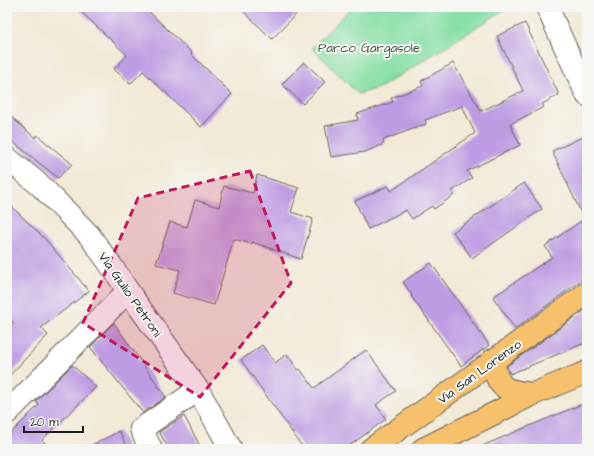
<svg xmlns="http://www.w3.org/2000/svg" width="594" height="456" viewBox="0 0 594 456" font-family="'Architects Daughter',sans-serif">
<style>
.green{fill:#85dfa5;stroke:#507e60}
.building{fill:#be9ce3}
.lines{fill:none;stroke-linecap:round;stroke-linejoin:round}
.minor-casing{stroke:#67645d;stroke-width:24}
.major-casing{stroke:#67645d;stroke-width:24}
.minor{stroke:#fff;stroke-width:22}
.major{stroke:#f7c06c;stroke-width:22}
.marked{fill:#c2185b;fill-opacity:0.2;stroke:#c2185b;stroke-width:3;stroke-dasharray:8 5;stroke-linejoin:round}
.labels{text-anchor:middle;stroke-width:4;stroke-linejoin:round;paint-order:stroke}
.park-label{font-size:13px;fill:#3c5645;stroke:#f6f6f2}
.street-label{font-size:13px;fill:#1c1c1c;stroke:#f6f6f2}
</style>
<rect width="100%" height="100%" fill="#f6f6f2"/>
<filter id="ink" filterUnits="userSpaceOnUse"><feTurbulence type="fractalNoise" baseFrequency=".025" numOctaves="2"/><feDisplacementMap in="SourceGraphic" scale="8" xChannelSelector="R" yChannelSelector="G"/><feConvolveMatrix kernelMatrix="1 2 1 2 8 2 1 2 1" color-interpolation-filters="sRGB"/></filter>
<filter id="wash" filterUnits="userSpaceOnUse"><feTurbulence type="fractalNoise" baseFrequency=".012" numOctaves="4" result="noise"/><feDisplacementMap in="SourceGraphic" scale="16" xChannelSelector="R" yChannelSelector="G"/><feGaussianBlur stdDeviation="0.9" result="paint"/><feColorMatrix in="noise" values="0 0 0 0 0 0 0 0 0 0 0 0 0 0 0 0 0 1.4 0 .05"/><feComposite in="paint" operator="in"/></filter>
<g filter="url(#wash)">
<rect width="100%" height="100%" fill="#f2e9d6"/>
<polygon class="green" points="352,7 509,7 381,87 358,94 312,48"/>
<g id="blocks">
<g class="building">
<polygon points="76,7 144,7 192,53 191,54 232,94 201,127 143,71 130,84 114,69 127,55"/>
<polygon points="239,7 303,7 272,39"/>
<polygon points="525,23 559,95 542,104 544,107 510,124 520,145 467,171 472,178 452,191 454,195 434,209 432,206 412,219 406,210 368,229 355,201 388,186 391,191 475,133 462,106 425,120 426,124 383,140 384,144 365,152 331,157 325,126 358,120 357,114 393,102 391,98 423,86 421,81 453,63 481,111 523,91 497,36"/>
<polygon points="304,62 325,82 303,104 282,84"/>
<polygon points="7,113 35,138 37,135 72,164 58,178 7,137"/>
<polygon points="583,137 587,146 587,276 515,329 493,297 552,257 545,246 584,219 552,151"/>
<polygon points="257,175 299,188 291,212 313,219 301,259 252,242 252,244 234,239 214,305 173,293 180,270 156,264 170,222 187,227 195,200 219,207 224,186 253,193"/>
<polygon points="524,183 542,209 472,258 453,232"/>
<polygon points="7,202 46,240 89,291 41,328 48,335 7,378 7,331 14,324 7,315"/>
<polygon points="431,263 489,345 461,366 411,296 412,295 403,282"/>
<polygon points="585,310 587,313 587,342 510,374 507,366"/>
<polygon points="114,323 166,397 143,413 90,347"/>
<polygon points="262,345 275,363 287,354 298,370 300,369 314,388 366,350 396,391 376,405 386,419 345,449 304,449 241,360"/>
<polygon points="72,365 96,387 42,440 51,449 7,449 7,437 39,405 36,401"/>
<polygon points="587,402 587,449 475,449 508,435"/>
<polygon points="184,416 199,444 201,449 169,449 159,432"/>
<polygon points="119,431 128,449 85,449"/>
</g>
</g>
</g>
<g filter="url(#ink)">
<use href="#blocks" fill-opacity="0" stroke="#67645d" stroke-width="1"/>
<g class="lines">
<g class="minor-casing">
<g id="minor">
<polyline points="547,7 587,95"/>
<polyline points="7,158 41,186 89,235 115,271 128,291 198,390 231,449"/>
<polyline points="7,413 128,291"/>
<polyline points="151,449 141,429 198,390"/>
</g>
</g>
<g class="major-casing">
<g id="major">
<path d="M 493,360 C 497,390 506,391 533,394"/>
<polyline points="371,449 587,293"/>
<polyline points="423,449 533,394 587,372"/>
</g>
</g>
<use href="#minor" class="minor"/>
<use href="#major" class="major"/>
</g>
</g>
<path class="marked" d="M 250,171 L 291,283 L 200,397 L 83,323 L 138,198 Z"/>
<g class="labels">
<g class="park-label">
<text x="369" y="52">Parco Gargasole</text>
</g>
<g class="street-label">
<text transform="translate(131 294) rotate(55)" y="5">Via Giulio Petroni</text>
<text transform="translate(479 371) rotate(-36)" y="5">Via San Lorenzo</text>
</g>
</g>
<rect width="594" height="456" fill="none" stroke="#f6f6f2" stroke-width="24"/>
<path d="M24 426v6h59v-6" fill="none" stroke="#1c1c1c" stroke-width="2"/>
<text x="30" y="426" font-size="12" fill="#1c1c1c" stroke="#f6f6f2" stroke-width="3" paint-order="stroke">20 m</text>
</svg>
